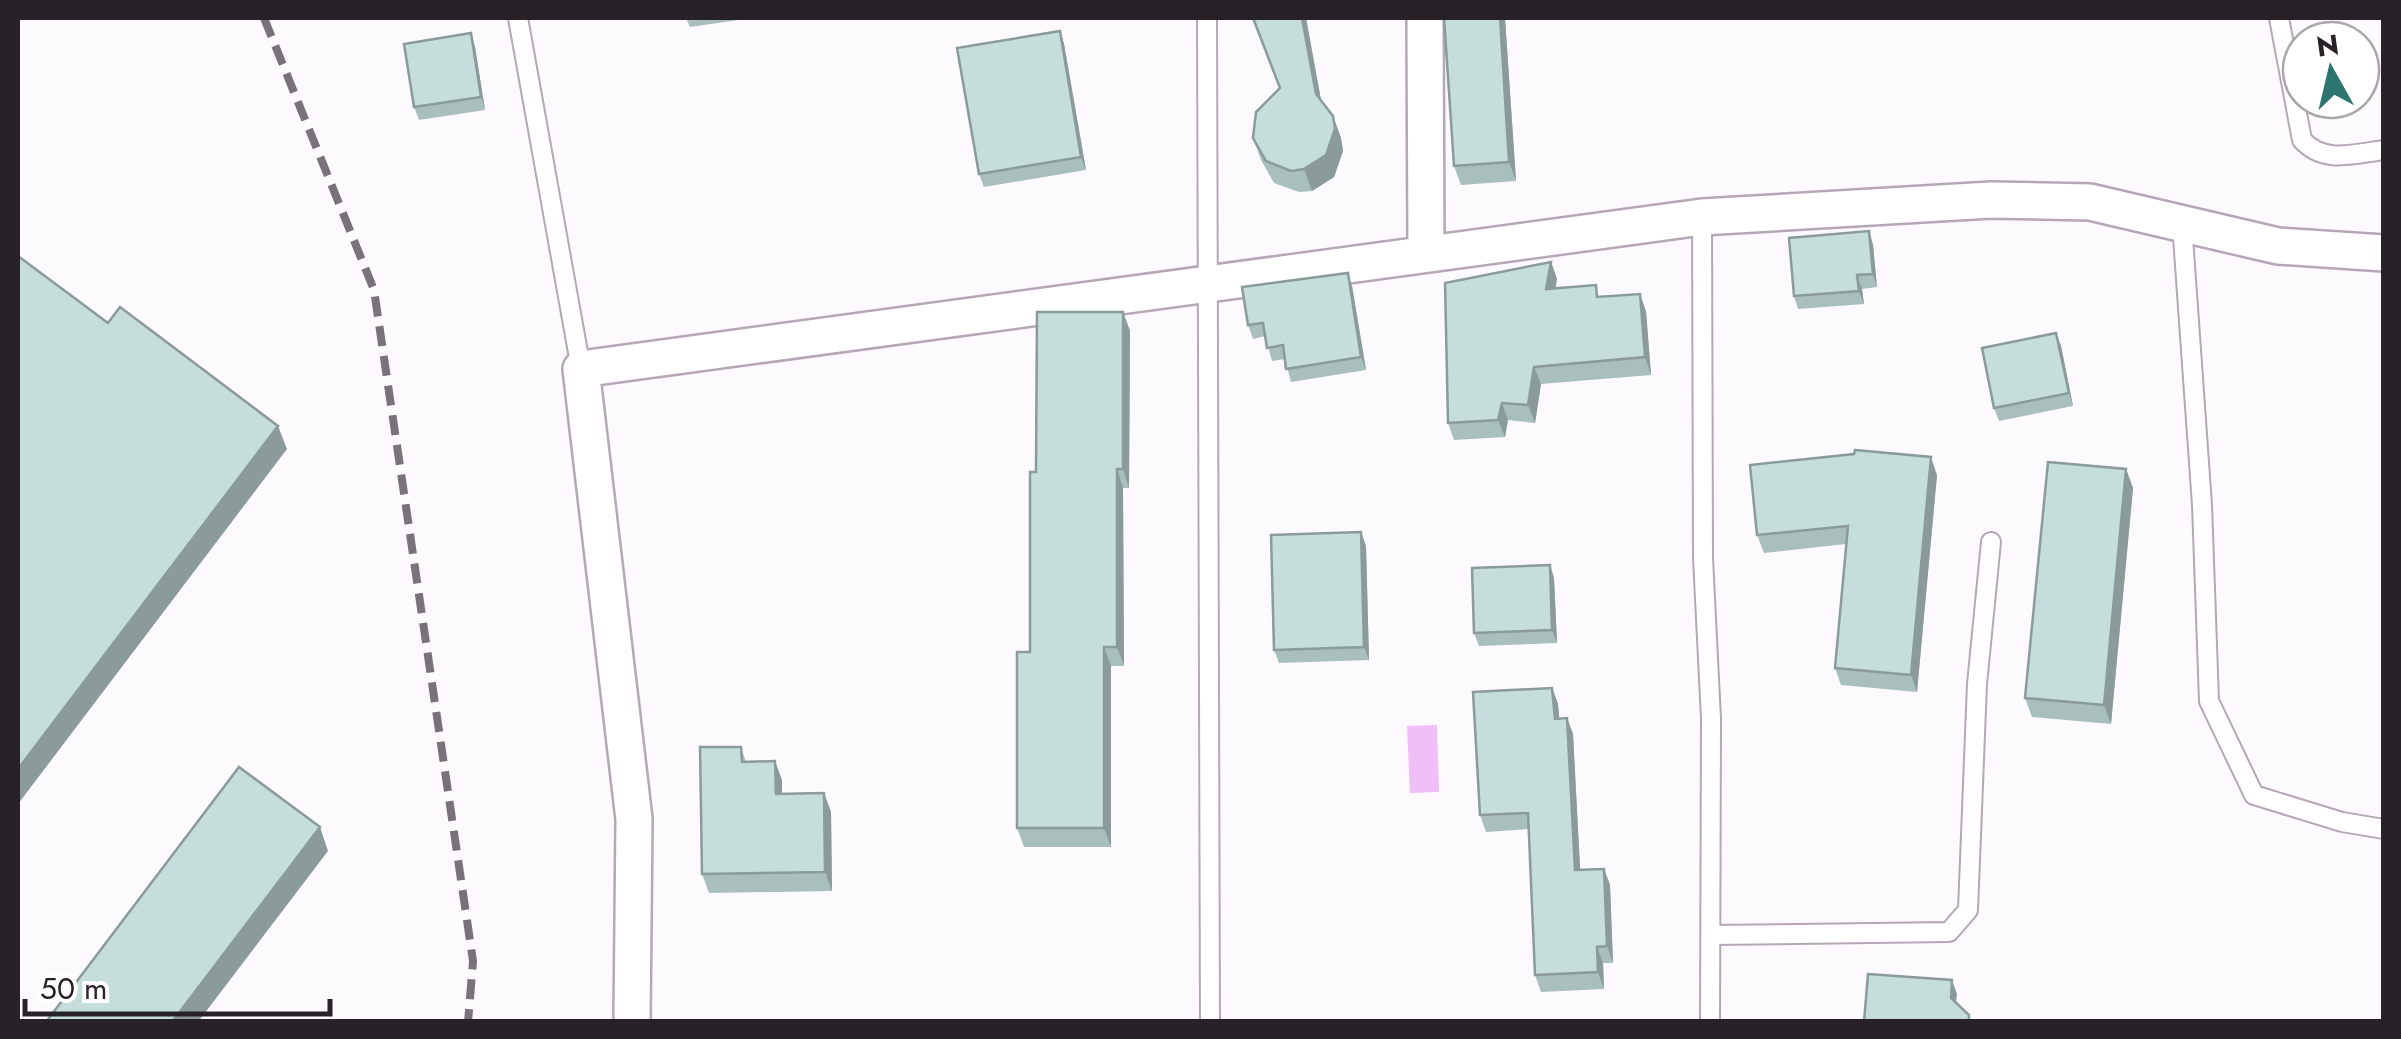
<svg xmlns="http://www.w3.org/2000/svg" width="2401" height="1039" viewBox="0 0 2401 1039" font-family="Jost,sans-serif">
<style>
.water{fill:#f1bff7}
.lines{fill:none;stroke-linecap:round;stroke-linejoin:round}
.service-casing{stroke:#b5a7b6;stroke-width:22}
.minor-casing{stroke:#b5a7b6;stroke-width:40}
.service{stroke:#fff;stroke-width:18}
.minor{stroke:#fff;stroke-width:35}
.rail{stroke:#787378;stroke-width:8;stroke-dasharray:20 10;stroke-linecap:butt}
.wall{fill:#a9bfbc}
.shaded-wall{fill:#8a9b99}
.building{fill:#c5dedb;stroke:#8a9b99;stroke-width:2.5}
</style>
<rect width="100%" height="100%" fill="#fdfafd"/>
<polygon class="water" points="1437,725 1439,792 1410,793 1407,726"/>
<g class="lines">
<g class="service-casing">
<g id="service">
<polyline points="518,18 581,369"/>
<polyline points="1207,18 1210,1022"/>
<path d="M 2279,18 L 2302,140 C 2324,164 2353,154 2384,150"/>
<polyline points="1702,217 1703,558 1711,719 1710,1022"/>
<polyline points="2182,223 2202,505 2209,701 2254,795 2342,822 2384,829"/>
<polyline points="1711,935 1949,932 1968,910 1977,684 1991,542"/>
</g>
</g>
<g class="minor-casing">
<g id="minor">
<polyline points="1425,18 1426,252"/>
<polyline points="632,1022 634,819 581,369 1702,217 1991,200 2090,202 2278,246 2384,253"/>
</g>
</g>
<use href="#service" class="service"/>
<use href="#minor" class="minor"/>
<polyline class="rail" points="264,18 374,290 473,961 468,1022"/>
</g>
<g class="wall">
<polygon points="686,18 752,18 690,27"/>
<polygon points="1252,18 1306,18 1321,101 1333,116 1341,138 1343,151 1334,177 1312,191 1299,192 1274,183 1261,160 1253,138 1280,88"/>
<polygon points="1505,18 1516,181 1461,185 1454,166"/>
<polygon points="1060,31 1064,44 1086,170 984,187 979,174"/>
<polygon points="475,47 485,110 419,120 414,107"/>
<polygon points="1869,231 1873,245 1877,287 1862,289 1864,304 1798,309 1794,296"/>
<polygon points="1551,262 1557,279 1555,288 1600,297 1646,311 1651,375 1541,384 1535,423 1508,420 1505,437 1454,440 1448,423"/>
<polygon points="1352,286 1366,370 1291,382 1285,359 1272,361 1265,336 1253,339 1248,325"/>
<polygon points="1123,312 1130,331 1129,488 1123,488 1124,666 1111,666 1111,847 1024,847 1017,828 1030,652 1036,472"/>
<polygon points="2061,346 2073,406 1999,421 1994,408"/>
<polygon points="2126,469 2133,488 2111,724 2032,717 2025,698"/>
<polygon points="1937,475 1917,692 1841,685 1835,668 1846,544 1764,553 1757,535"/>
<polygon points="1366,546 1369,660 1279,663 1274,650"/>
<polygon points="1550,565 1554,578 1557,643 1479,646 1474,633"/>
<polygon points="1552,688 1558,704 1559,718 1567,718 1573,734 1580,869 1604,869 1610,885 1613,963 1603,963 1604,989 1541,992 1535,975 1529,829 1486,832 1480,815"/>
<polygon points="741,747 746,762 782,780 782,794 824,793 831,812 832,891 709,893 702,874"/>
</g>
<g class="shaded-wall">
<polygon points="1302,18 1306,18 1324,116 1316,94"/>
<polygon points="1500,18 1505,18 1516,181 1509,162"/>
<polygon points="1060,31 1064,44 1086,170 1081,157"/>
<polygon points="471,33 475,47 485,110 481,97"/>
<polygon points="1333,116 1341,138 1343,151 1334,177 1312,191 1304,169"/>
<polygon points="1869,231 1873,245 1877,287 1873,274"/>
<polygon points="1551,262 1557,279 1553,306 1546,289"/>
<polygon points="1348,273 1352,286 1366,370 1361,357"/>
<polygon points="1857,275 1862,289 1864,304 1859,291"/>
<polygon points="1640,294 1646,311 1651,375 1645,357"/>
<polygon points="1123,312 1130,331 1129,488 1123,469"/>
<polygon points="2056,333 2061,346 2073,406 2069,393"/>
<polygon points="1534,367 1541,384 1535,423 1528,405"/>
<polygon points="1502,403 1508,420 1505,437 1498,420"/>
<polygon points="278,426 287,449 18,804 18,769"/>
<polygon points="1931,457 1937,475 1917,692 1911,675"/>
<polygon points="1117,469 1123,488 1124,666 1117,647"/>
<polygon points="2126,469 2133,488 2111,724 2104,705"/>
<polygon points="1361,532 1366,546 1369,660 1364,647"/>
<polygon points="1550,565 1554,578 1557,643 1552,630"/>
<polygon points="1104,647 1111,666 1111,847 1104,828"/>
<polygon points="1552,688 1558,704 1561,735 1555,719"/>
<polygon points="1567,718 1573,734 1581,886 1575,870"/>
<polygon points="775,761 782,780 782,813 776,794"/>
<polygon points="824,793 831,812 832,891 825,872"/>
<polygon points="320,827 328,851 198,1022 172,1022"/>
<polygon points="1604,869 1610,885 1613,963 1607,946"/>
<polygon points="1597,947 1603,963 1604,989 1598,972"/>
<polygon points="1952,980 1957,994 1955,1011 1951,998"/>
</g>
<g class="building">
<polygon points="1253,18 1302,18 1316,94 1333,116 1335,129 1326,155 1304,169 1291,171 1266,161 1253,138 1256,112 1280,88"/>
<polygon points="1444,18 1500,18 1509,162 1454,166"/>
<polygon points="1060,31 1081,157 979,174 957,48"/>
<polygon points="471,33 481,97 414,107 404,44"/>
<polygon points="1869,231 1873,274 1857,275 1859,291 1794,296 1789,238"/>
<polygon points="18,256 108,323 120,307 278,426 18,769"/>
<polygon points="1551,262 1546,289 1596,285 1597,297 1640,294 1645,357 1534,367 1528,405 1502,403 1498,420 1448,423 1445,283"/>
<polygon points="1348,273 1361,357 1286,369 1283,345 1267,348 1263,323 1248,325 1242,287"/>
<polygon points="1037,312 1123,312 1123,469 1117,469 1117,647 1104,647 1104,828 1017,828 1017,652 1030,652 1030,472 1036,472"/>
<polygon points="2056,333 2069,393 1994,408 1982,348"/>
<polygon points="1855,450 1931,457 1911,675 1835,668 1848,526 1757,535 1750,465 1854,454"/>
<polygon points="2048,462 2126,469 2104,705 2025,698"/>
<polygon points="1361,532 1364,647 1274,650 1271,535"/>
<polygon points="1550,565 1552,630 1474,633 1472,568"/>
<polygon points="1552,688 1555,719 1567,718 1575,870 1604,869 1607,946 1597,947 1598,972 1535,975 1528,813 1480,815 1473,692"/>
<polygon points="700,747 741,747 742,762 775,761 776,794 824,793 825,872 702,874"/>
<polygon points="239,767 320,827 172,1022 46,1022"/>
<polygon points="1868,974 1952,980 1951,998 1969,1015 1969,1022 1864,1022"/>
</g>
<rect width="2401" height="1039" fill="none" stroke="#282228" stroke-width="40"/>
<g transform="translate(2331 70) rotate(352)"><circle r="48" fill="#ffffff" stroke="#a9a7a9" stroke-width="2.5"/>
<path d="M0-8L18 38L0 25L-18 38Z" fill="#2d756f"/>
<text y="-15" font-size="28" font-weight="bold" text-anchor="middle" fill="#282228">N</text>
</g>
<path d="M25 999v15h305v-15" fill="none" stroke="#282228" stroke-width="5"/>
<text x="40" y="999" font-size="30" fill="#282228" stroke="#ffffff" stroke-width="8" paint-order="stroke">50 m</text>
</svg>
